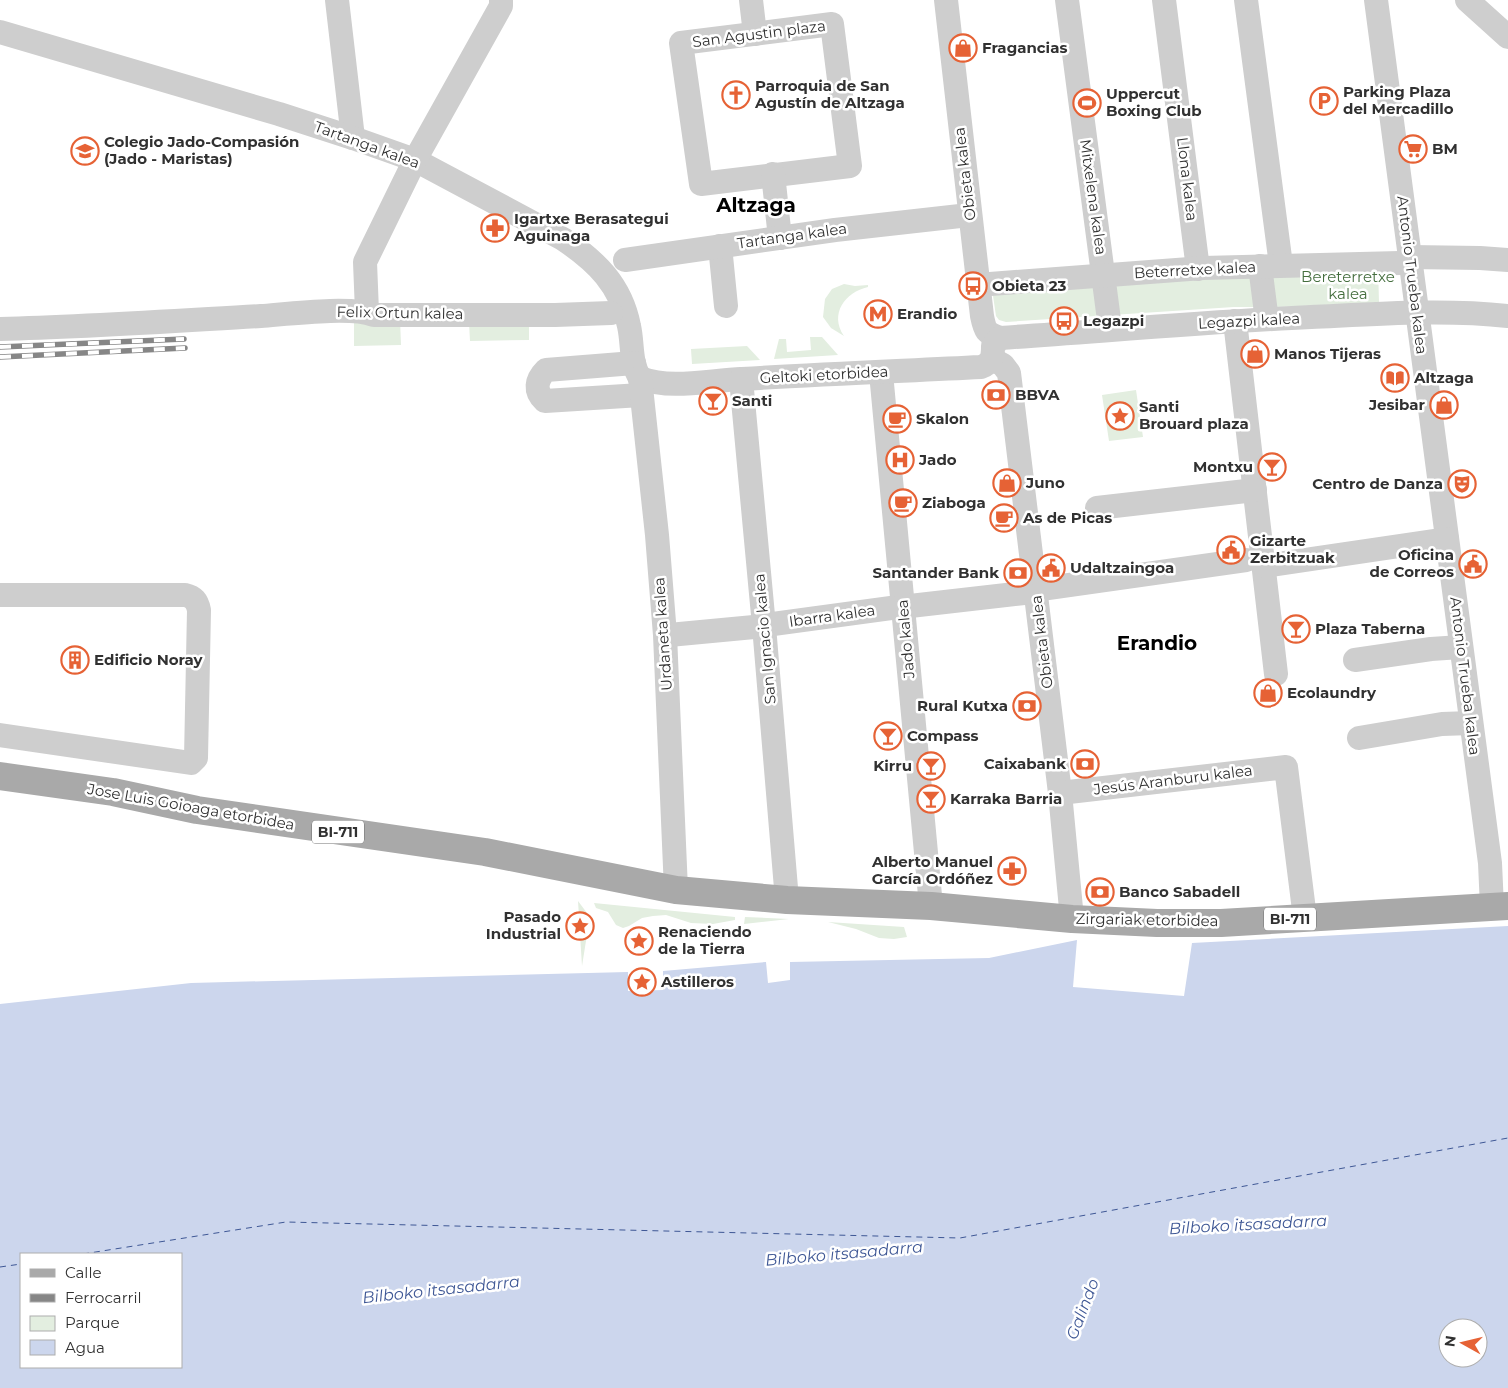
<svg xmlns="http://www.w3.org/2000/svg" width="1508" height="1388" viewBox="0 0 1508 1388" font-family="Montserrat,sans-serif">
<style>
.green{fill:#e3eee0}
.water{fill:#ccd6ed;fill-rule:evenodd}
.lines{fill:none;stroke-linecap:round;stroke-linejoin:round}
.ferry{stroke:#3e5795;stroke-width:1;stroke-dasharray:6 5;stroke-linecap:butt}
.minor{stroke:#cecece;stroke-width:24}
.major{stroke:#a9a9a9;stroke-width:28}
.rail-casing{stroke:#868686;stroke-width:5.5}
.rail{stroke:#fff;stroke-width:4;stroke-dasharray:11;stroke-linecap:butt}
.labels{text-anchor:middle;stroke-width:5;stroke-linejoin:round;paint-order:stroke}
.shield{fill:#fff;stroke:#6f6f6f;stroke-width:1}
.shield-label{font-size:14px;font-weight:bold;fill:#313131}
.street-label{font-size:15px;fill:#313131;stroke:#fff}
.poi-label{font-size:15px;font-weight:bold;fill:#313131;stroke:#fff;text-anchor:start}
.park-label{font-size:15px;fill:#456e3e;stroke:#fff}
.water-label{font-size:16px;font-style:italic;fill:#3e5795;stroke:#fff}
.district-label{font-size:20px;font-weight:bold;fill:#000;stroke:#fff}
</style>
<rect width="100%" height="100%" fill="#fff"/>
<g class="green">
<polygon points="1378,265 1379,303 1275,307 1234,307 1006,322 999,320 996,316 992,289"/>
<path d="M 844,284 L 855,286 L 868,285 L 868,287 C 845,292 829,314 844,336 L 831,328 L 823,317 L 825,299 L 832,289 Z"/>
<polygon points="400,319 401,345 354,346 354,320"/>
<polygon points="529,321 529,340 470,341 469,322"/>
<polygon points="810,337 822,337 838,355 774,359 779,339 786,339 787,352 811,350"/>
<polygon points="747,346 760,360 692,364 691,349"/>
<polygon points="1136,390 1143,437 1109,441 1102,395"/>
<polygon points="578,901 587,913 589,922 582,966"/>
<polygon points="594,903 735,917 735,920 713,924 691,923 666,915 653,916 642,918 629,926 623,928 616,925 608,912 596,908"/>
<polygon points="745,917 789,919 744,924"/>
<polygon points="828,922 904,927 907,937 894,939 879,938 856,929"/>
</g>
<path class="water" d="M 1508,926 L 1508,1388 L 0,1388 L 0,1004 L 191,983 L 628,972 L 628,991 L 663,990 L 663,971 L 766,962 L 768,983 L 790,980 L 790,962 L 989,958 L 1077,940 L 1073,987 L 1184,996 L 1192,943 ZM 21,1254 L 181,1254 L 181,1367 L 21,1367 ZM 1448,1328 L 1478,1328 L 1478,1358 L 1448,1358 Z"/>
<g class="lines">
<g class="ferry">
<polyline points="83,1254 286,1222 960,1238 1508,1138"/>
<polyline points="0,1267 21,1264"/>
</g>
<g class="minor">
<polyline points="337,0 353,138"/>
<polyline points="751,0 755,34"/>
<path d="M 946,0 L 982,316 C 985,331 986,333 1000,338"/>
<polyline points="1067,0 1109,320"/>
<polyline points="1164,0 1198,269"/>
<polyline points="1246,0 1281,265"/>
<polyline points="1376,0 1490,863 1492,907"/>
<polyline points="1467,0 1508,37"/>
<polygon points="832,24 850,166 701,184 681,43"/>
<path d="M 0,32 L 279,114 L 353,138 L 415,160 L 563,239 C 596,261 621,285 629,326 C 633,343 630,363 640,378"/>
<polyline points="773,174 780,238"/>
<polyline points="720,246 726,306"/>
<polyline points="1410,257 1480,258 1508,260"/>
<polyline points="625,260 835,230 960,216"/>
<polyline points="1260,266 1266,313"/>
<polyline points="990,284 1203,268 1400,263"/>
<polyline points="367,312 365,262 415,160 501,6 501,0"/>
<polyline points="1235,321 1276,674"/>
<path d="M 0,329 C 87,327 174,321 261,316 C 288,314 351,306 374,315 L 555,315 L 611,313"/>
<polyline points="992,359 1003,365 1009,373 1060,793 1072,919"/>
<path d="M 634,363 L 546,370 C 536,380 534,391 545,401 L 641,395"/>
<polyline points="881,373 931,906"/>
<path d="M 640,378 C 672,390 709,380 742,379 C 822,374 901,371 981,367 C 992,363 993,357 993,346 L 1000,338 C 1104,331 1207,322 1311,317 C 1376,314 1443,309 1508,316"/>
<polyline points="640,378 657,535 665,635 676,890"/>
<polyline points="741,379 764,626 787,900"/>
<polyline points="1097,508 1255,490"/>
<polyline points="1264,566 1447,539"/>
<polyline points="1041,589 1246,560"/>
<path d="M 0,595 L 185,595 C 194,597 197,601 199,610 L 196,758 L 191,763 L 0,735"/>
<polyline points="910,606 1024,593"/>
<polyline points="773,624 891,608"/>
<polyline points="669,635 754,627"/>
<polyline points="1355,660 1431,649 1461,647"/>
<polyline points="1359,738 1442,724 1471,723"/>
<polyline points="1060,793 1286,767 1305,918"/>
</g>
<polyline class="major" points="0,776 113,792 197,810 485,852 676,890 787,900 931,906 1072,919 1157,923 1221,923 1508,906"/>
<g class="rail-casing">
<g id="rail">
<polyline points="0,347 184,339"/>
<polyline points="0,357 185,348"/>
</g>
</g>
<use href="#rail" class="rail"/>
</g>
<defs>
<g id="shop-ring" transform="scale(1.4375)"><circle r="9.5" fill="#fff" stroke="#e66235" stroke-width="1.5"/><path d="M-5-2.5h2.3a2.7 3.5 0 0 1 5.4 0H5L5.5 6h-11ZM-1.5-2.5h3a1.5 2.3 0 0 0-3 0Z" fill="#e66235"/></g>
<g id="church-ring" transform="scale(1.4375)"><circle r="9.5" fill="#fff" stroke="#e66235" stroke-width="1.5"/><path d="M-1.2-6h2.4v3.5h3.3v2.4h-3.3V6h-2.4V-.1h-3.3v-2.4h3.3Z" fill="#e66235"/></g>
<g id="parking-ring" transform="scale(1.4375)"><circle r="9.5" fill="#fff" stroke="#e66235" stroke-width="1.5"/><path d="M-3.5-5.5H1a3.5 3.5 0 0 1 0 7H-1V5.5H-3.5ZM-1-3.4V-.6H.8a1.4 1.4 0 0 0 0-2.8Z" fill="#e66235"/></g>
<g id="stadium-ring" transform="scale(1.4375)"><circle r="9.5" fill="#fff" stroke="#e66235" stroke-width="1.5"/><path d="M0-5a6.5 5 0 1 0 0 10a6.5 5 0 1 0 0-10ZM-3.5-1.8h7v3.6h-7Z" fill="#e66235"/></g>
<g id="supermarket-ring" transform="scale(1.4375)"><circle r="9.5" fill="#fff" stroke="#e66235" stroke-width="1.5"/><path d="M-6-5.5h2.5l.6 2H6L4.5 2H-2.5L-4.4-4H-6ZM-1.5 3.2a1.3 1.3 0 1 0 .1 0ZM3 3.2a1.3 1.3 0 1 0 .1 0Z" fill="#e66235"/></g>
<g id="school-ring" transform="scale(1.4375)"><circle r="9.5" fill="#fff" stroke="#e66235" stroke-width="1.5"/><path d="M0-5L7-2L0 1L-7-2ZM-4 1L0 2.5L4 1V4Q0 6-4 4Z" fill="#e66235"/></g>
<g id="pharmacy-ring" transform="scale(1.4375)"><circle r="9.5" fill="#fff" stroke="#e66235" stroke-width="1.5"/><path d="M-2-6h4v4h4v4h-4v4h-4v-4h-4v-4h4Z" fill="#e66235"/></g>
<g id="bus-ring" transform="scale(1.4375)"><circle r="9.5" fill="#fff" stroke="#e66235" stroke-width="1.5"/><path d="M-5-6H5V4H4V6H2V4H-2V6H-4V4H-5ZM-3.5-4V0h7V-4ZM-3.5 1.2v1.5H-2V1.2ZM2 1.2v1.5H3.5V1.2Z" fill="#e66235"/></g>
<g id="metro-ring" transform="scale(1.4375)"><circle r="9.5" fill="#fff" stroke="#e66235" stroke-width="1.5"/><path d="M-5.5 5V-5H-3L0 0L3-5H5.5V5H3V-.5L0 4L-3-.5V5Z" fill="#e66235"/></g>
<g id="library-ring" transform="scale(1.4375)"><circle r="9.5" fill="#fff" stroke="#e66235" stroke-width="1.5"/><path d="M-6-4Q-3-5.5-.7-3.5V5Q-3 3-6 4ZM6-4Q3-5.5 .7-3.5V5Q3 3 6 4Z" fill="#e66235"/></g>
<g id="bank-ring" transform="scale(1.4375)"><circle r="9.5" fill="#fff" stroke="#e66235" stroke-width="1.5"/><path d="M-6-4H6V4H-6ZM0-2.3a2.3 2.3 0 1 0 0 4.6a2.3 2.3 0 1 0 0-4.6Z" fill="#e66235"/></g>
<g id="bar-ring" transform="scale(1.4375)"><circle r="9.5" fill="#fff" stroke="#e66235" stroke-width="1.5"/><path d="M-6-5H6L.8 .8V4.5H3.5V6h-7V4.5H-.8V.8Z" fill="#e66235"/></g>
<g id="sight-ring" transform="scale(1.4375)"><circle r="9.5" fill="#fff" stroke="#e66235" stroke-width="1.5"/><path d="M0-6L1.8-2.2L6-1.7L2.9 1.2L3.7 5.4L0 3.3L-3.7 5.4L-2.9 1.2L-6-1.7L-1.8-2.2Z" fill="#e66235"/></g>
<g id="cafe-ring" transform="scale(1.4375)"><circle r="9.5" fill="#fff" stroke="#e66235" stroke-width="1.5"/><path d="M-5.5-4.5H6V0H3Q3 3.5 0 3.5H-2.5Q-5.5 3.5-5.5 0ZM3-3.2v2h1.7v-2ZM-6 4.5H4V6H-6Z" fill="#e66235"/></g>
<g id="hospital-ring" transform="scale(1.4375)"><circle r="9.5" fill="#fff" stroke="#e66235" stroke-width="1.5"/><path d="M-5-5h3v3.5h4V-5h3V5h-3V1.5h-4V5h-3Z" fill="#e66235"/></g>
<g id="theatre-ring" transform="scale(1.4375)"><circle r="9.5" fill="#fff" stroke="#e66235" stroke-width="1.5"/><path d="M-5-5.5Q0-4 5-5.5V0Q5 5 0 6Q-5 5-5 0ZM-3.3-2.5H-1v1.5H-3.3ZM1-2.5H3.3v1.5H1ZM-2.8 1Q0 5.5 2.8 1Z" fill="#e66235"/></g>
<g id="civic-ring" transform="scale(1.4375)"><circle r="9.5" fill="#fff" stroke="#e66235" stroke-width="1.5"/><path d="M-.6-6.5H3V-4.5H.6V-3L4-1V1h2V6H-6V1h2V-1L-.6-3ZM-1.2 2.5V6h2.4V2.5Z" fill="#e66235"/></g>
<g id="building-ring" transform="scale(1.4375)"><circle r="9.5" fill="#fff" stroke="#e66235" stroke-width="1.5"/><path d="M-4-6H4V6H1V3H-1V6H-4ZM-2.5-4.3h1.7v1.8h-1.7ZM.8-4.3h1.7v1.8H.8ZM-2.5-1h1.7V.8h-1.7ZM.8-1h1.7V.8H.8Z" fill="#e66235"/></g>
</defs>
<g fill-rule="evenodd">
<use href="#shop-ring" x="963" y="48"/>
<use href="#church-ring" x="736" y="95"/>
<use href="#parking-ring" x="1324" y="101"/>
<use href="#stadium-ring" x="1087" y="103"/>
<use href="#supermarket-ring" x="1413" y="149"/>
<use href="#school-ring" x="85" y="151"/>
<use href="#pharmacy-ring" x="495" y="228"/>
<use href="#bus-ring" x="973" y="286"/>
<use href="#metro-ring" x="878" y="314"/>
<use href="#bus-ring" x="1064" y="321"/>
<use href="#shop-ring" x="1255" y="354"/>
<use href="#library-ring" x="1395" y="378"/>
<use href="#bank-ring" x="996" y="395"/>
<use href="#bar-ring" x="713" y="401"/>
<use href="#shop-ring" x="1444" y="405"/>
<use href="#sight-ring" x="1120" y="416"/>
<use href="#cafe-ring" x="897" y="419"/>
<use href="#hospital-ring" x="900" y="460"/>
<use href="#bar-ring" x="1272" y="467"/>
<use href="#shop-ring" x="1007" y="483"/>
<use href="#theatre-ring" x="1462" y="484"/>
<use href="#cafe-ring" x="903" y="503"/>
<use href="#cafe-ring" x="1004" y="518"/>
<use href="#civic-ring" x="1231" y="550"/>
<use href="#civic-ring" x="1473" y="564"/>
<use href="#civic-ring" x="1051" y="568"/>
<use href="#bank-ring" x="1018" y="573"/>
<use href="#bar-ring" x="1296" y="629"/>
<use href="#building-ring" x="75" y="660"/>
<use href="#shop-ring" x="1268" y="693"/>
<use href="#bank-ring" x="1027" y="706"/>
<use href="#bar-ring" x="888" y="736"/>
<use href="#bank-ring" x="1085" y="764"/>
<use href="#bar-ring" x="931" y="766"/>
<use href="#bar-ring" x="931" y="799"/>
<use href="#pharmacy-ring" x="1012" y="871"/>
<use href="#bank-ring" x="1100" y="892"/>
<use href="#sight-ring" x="580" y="926"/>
<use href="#sight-ring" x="639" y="941"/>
<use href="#sight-ring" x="642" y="982"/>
</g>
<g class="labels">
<g class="shield">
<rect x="312" y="820.5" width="52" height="23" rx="4"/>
<rect x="1264" y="907.5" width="52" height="23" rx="4"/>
</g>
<g class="shield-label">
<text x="338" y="837">BI-711</text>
<text x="1290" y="924">BI-711</text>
</g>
<g class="street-label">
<text transform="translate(759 34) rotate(-7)" y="5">San Agustin plaza</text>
<text transform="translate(367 145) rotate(20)" y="5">Tartanga kalea</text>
<text transform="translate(965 174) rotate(-97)" y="5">Obieta kalea</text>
<text transform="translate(1187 179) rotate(83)" y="5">Llona kalea</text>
<text transform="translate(1093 197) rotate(82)" y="5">Mitxelena kalea</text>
<text transform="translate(792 236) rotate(-8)" y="5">Tartanga kalea</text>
<text transform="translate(1195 270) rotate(-3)" y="5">Beterretxe kalea</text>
<text transform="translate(1412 275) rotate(83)" y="5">Antonio Trueba kalea</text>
<text transform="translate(400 313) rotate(1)" y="5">Felix Ortun kalea</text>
<text transform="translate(1249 321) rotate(-3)" y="5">Legazpi kalea</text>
<text transform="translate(824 375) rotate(-3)" y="5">Geltoki etorbidea</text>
<text transform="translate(832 616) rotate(-8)" y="5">Ibarra kalea</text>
<text transform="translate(663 634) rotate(-94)" y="5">Urdaneta kalea</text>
<text transform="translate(765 639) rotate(-95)" y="5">San Ignacio kalea</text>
<text transform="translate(906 639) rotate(-95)" y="5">Jado kalea</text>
<text transform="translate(1042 642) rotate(-97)" y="5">Obieta kalea</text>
<text transform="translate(1465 676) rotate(83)" y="5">Antonio Trueba kalea</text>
<text transform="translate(1173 780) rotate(-7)" y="5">Jesús Aranburu kalea</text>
<text transform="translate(191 807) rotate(10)" y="5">Jose Luis Goioaga etorbidea</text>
<text transform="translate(1147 920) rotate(1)" y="5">Zirgariak etorbidea</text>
</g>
<g class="poi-label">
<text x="982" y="53">Fragancias</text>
<text x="755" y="91">Parroquia de San<tspan x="755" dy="17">Agustín de Altzaga</tspan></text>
<text x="1343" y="97">Parking Plaza<tspan x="1343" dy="17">del Mercadillo</tspan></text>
<text x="1106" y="99">Uppercut<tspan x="1106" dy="17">Boxing Club</tspan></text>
<text x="104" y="147">Colegio Jado-Compasión<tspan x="104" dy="17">(Jado - Maristas)</tspan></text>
<text x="1432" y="154">BM</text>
<text x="514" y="224">Igartxe Berasategui<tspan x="514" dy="17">Aguinaga</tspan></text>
<text x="992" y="291">Obieta 23</text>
<text x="897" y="319">Erandio</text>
<text x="1083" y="326">Legazpi</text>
<text x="1274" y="359">Manos Tijeras</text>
<text x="1414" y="383">Altzaga</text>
<text x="1015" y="400">BBVA</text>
<text x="732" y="406">Santi</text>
<text x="1425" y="410" text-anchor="end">Jesibar</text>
<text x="1139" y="412">Santi<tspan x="1139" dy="17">Brouard plaza</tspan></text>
<text x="916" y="424">Skalon</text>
<text x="919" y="465">Jado</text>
<text x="1253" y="472" text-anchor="end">Montxu</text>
<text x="1026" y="488">Juno</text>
<text x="1443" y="489" text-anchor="end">Centro de Danza</text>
<text x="922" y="508">Ziaboga</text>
<text x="1023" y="523">As de Picas</text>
<text x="1250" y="546">Gizarte<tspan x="1250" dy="17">Zerbitzuak</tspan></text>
<text x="1454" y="560" text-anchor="end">Oficina<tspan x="1454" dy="17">de Correos</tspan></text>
<text x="1070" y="573">Udaltzaingoa</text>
<text x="999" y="578" text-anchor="end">Santander Bank</text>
<text x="1315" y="634">Plaza Taberna</text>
<text x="94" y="665">Edificio Noray</text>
<text x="1287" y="698">Ecolaundry</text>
<text x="1008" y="711" text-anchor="end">Rural Kutxa</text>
<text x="907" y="741">Compass</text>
<text x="1066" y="769" text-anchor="end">Caixabank</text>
<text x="912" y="771" text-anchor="end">Kirru</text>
<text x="950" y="804">Karraka Barria</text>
<text x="993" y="867" text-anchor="end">Alberto Manuel<tspan x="993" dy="17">García Ordóñez</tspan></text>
<text x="1119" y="897">Banco Sabadell</text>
<text x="561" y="922" text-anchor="end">Pasado<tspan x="561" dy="17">Industrial</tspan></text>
<text x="658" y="937">Renaciendo<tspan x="658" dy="17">de la Tierra</tspan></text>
<text x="661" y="987">Astilleros</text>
</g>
<g class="park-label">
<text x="1348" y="282">Bereterretxe<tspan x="1348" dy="17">kalea</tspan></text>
</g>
<g class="water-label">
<text transform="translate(1248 1224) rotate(-3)" y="6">Bilboko itsasadarra</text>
<text transform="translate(844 1253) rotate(-5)" y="6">Bilboko itsasadarra</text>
<text transform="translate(441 1289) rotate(-6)" y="6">Bilboko itsasadarra</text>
<text transform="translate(1082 1309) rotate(-69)" y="6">Galindo</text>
</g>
<g class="district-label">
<text x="756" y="212">Altzaga</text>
<text x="1157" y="650">Erandio</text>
</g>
</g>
<rect x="20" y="1253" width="162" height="115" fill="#ffffff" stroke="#adadad"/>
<rect x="30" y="1269" width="25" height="8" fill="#a9a9a9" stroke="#adadad"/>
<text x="65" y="1278" font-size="15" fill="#313131">Calle</text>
<rect x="30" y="1294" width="25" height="8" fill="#868686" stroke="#adadad"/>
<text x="65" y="1303" font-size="15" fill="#313131">Ferrocarril</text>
<rect x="30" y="1316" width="25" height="15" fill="#e3eee0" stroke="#adadad"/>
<text x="65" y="1328" font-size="15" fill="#313131">Parque</text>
<rect x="30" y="1340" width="25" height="15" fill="#ccd6ed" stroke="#adadad"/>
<text x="65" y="1353" font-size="15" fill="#313131">Agua</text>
<g transform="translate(1463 1343) rotate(278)"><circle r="24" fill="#ffffff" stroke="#adadad"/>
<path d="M0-4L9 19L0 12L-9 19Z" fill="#e66235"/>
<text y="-8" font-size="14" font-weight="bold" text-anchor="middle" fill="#313131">N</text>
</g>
</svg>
